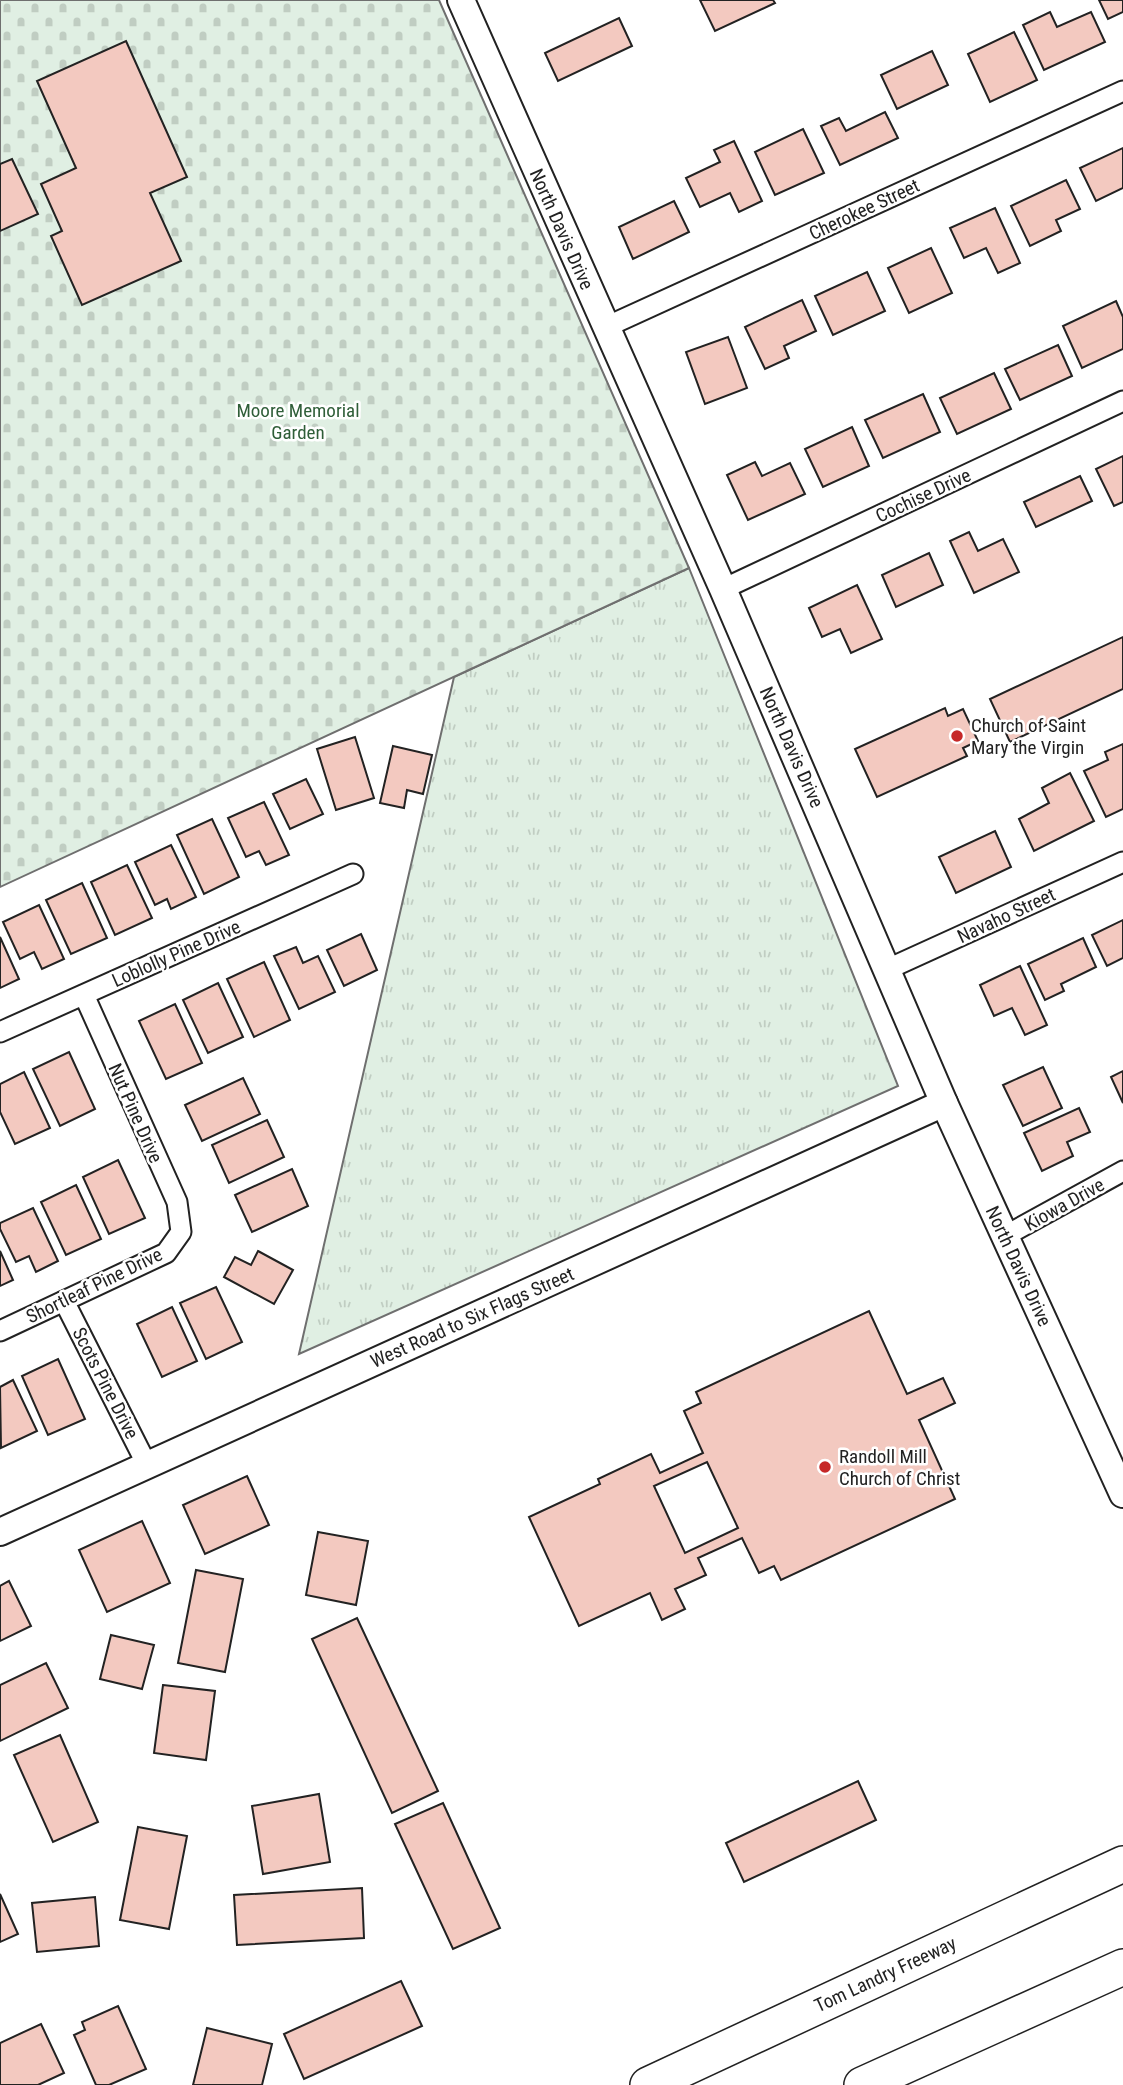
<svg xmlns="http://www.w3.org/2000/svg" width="1123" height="2085" viewBox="0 0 1123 2085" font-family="'Roboto Condensed',sans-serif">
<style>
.grass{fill:url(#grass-tufts);stroke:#6f6f6f;stroke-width:2}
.cemetery{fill:url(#cemetery-stones);stroke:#6f6f6f;stroke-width:2}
.building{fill:#f3c9c0;stroke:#222;stroke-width:2;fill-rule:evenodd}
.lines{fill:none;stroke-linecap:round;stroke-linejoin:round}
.street-casing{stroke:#222;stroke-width:23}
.secondary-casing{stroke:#222;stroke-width:30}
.highway-casing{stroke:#222;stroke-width:38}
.street{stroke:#fff;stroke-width:19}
.secondary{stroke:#fff;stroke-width:26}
.highway{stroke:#fff;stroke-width:35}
.poi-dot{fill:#c62828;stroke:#fff;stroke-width:2.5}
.labels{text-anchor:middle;stroke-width:5;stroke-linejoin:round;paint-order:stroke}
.street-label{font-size:19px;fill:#222;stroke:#fff}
.park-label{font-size:19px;fill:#2f5e38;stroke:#fff}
.poi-label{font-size:19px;fill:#222;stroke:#fff;text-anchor:start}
</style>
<defs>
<pattern id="grass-tufts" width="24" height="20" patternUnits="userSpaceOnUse" patternTransform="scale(1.75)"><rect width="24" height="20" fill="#e0efe3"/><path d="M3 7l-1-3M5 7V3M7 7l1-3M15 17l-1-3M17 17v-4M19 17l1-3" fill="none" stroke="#c0cdc2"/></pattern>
<pattern id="cemetery-stones" width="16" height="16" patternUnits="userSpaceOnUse" patternTransform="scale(1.75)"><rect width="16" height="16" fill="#e0efe3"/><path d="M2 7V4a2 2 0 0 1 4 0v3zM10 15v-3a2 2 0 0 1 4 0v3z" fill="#c0cdc2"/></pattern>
</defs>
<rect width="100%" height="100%" fill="#fff"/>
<polygon class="grass" points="689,568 898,1086 299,1354 454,677"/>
<polygon class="cemetery" points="0,0 439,0 689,568 0,887"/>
<g class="building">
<polygon points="700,0 773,0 775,3 715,31"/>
<polygon points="1099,0 1123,0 1123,12 1108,19"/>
<polygon points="1050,12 1057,27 1091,12 1105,42 1044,70 1023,25"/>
<polygon points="619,18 632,46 558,81 545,53"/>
<polygon points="1014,32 1037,80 990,102 968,54"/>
<polygon points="126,41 187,177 150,193 181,261 82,305 51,236 62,231 41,184 76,168 37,81"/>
<polygon points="932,51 948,85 897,109 881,75"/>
<polygon points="885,112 898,138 840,165 821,126 839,118 846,131"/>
<polygon points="803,129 824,173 775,195 755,152"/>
<polygon points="734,141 762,201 739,212 730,193 700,207 686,178 720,162 714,150"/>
<polygon points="1123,148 1123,188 1096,201 1080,168"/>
<polygon points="12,159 38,214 0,231 0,164"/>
<polygon points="1066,180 1080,209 1056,220 1061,231 1030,246 1011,206"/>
<polygon points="674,201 689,232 633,259 619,227"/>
<polygon points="995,208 1020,263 998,273 986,248 964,258 950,228"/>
<polygon points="931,248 952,293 909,313 888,268"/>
<polygon points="867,272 885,311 833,335 815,296"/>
<polygon points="802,300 816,331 784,346 789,358 765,369 745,327"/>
<polygon points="1116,301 1123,317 1123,349 1082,368 1063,326"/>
<polygon points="728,337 747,388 705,404 686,352"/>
<polygon points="1058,345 1072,376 1020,400 1005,369"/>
<polygon points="994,373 1011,409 957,434 940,398"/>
<polygon points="923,394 940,432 883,458 865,420"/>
<polygon points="852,427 869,466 823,487 805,449"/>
<polygon points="1123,456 1123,502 1114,506 1096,469"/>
<polygon points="755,462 762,476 790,463 805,494 748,520 727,475"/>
<polygon points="1080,476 1092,501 1036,527 1024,502"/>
<polygon points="969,532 978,551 1003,539 1019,572 974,593 950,541"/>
<polygon points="929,553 943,585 896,607 882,575"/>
<polygon points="857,585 882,639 851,653 840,629 822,637 809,608"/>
<polygon points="1123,637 1123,689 1010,742 990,699"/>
<polygon points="945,708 948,716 963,709 978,741 963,748 967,756 877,797 855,749"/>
<polygon points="355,737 374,798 336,810 317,749"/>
<polygon points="1123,744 1123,809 1106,817 1084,771 1108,760 1105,752"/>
<polygon points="393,746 432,755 423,794 407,790 404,808 380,803"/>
<polygon points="1070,773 1094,821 1034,851 1019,819 1049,803 1042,788"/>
<polygon points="306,779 323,814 290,829 273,794"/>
<polygon points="264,802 289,855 266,865 259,851 246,857 228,818"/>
<polygon points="212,819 239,877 204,894 177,835"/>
<polygon points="995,831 1011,867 956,893 939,857"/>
<polygon points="171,845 196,897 171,909 167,899 155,905 135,862"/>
<polygon points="127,865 152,918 115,935 91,882"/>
<polygon points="82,883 107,938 71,954 46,900"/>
<polygon points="39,905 64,959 42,969 34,952 20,959 3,922"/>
<polygon points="1123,920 1123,958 1107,966 1092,935"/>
<polygon points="361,934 377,970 344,986 327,950"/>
<polygon points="0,937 19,979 0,988"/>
<polygon points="1083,938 1096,967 1061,984 1064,991 1045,1000 1028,964"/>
<polygon points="296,947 303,963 318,956 335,992 299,1009 274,956"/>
<polygon points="264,962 290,1020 254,1037 227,979"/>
<polygon points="1020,966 1047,1025 1025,1035 1012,1008 994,1016 980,985"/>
<polygon points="218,983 243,1037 208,1053 183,1000"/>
<polygon points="175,1004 202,1063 166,1079 139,1021"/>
<polygon points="69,1052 95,1109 60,1126 33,1069"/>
<polygon points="1043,1067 1062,1108 1023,1126 1003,1085"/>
<polygon points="1123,1071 1123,1103 1111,1077"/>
<polygon points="24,1072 50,1128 15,1144 0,1112 0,1084"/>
<polygon points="243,1078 260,1114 202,1141 185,1105"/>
<polygon points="1079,1108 1090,1132 1067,1142 1073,1156 1042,1171 1024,1133"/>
<polygon points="267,1120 284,1157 229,1183 212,1145"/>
<polygon points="118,1160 145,1218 109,1234 83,1177"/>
<polygon points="292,1169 308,1206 252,1232 235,1195"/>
<polygon points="76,1185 101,1239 66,1255 41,1202"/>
<polygon points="33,1208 58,1261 36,1272 29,1256 16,1262 0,1229 0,1223"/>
<polygon points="0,1251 13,1280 0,1286"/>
<polygon points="258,1251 293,1270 274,1304 224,1277 235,1257 251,1265"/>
<polygon points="216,1287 242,1342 206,1359 180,1303"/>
<polygon points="172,1307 197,1361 162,1377 137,1324"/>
<path d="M 869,1311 L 907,1394 L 943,1378 L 955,1403 L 919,1420 L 955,1499 L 781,1580 L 774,1566 L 759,1573 L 742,1538 L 698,1558 L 706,1575 L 675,1589 L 685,1609 L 662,1620 L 650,1593 L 579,1626 L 529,1517 L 600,1484 L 598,1479 L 651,1454 L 660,1473 L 703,1453 L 684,1411 L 701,1403 L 696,1392 ZM 707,1462 L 738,1528 L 685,1553 L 654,1486 Z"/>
<polygon points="58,1359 85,1419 48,1435 22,1376"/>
<polygon points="13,1380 37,1431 1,1448 0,1387"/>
<polygon points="247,1476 269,1525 205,1554 183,1505"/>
<polygon points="142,1521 170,1583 107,1612 79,1550"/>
<polygon points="318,1532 368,1541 356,1605 306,1595"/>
<polygon points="196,1570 243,1579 225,1672 178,1663"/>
<polygon points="9,1581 31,1626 0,1641 0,1586"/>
<polygon points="357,1618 438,1791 392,1813 312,1639"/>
<polygon points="111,1635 154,1645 142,1689 100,1679"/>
<polygon points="46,1663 68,1708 0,1741 0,1685"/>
<polygon points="163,1685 215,1691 206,1760 154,1753"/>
<polygon points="60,1735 98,1822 53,1842 14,1755"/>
<polygon points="858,1781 876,1820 744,1882 726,1843"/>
<polygon points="319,1794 330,1862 263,1874 252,1806"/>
<polygon points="443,1803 500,1928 453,1949 395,1824"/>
<polygon points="138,1827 187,1836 169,1929 120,1920"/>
<polygon points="362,1888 364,1938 237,1945 234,1895"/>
<polygon points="0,1894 18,1934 0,1942"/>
<polygon points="95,1897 99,1946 37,1952 32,1903"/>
<polygon points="401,1981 422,2026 304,2079 284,2034"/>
<polygon points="118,2006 146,2069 109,2085 96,2085 74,2035 85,2030 82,2022"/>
<polygon points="41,2024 64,2073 38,2085 0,2085 0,2043"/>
<polygon points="207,2028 272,2044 262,2085 193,2085"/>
</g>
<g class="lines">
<g class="street-casing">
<g id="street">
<polyline points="606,327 1123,91"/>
<polyline points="723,589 1123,401"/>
<polyline points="888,969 1123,862"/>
<polyline points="0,1032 353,874"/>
<polyline points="1005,1236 1123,1171"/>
<polyline points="64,1301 147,1465"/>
<polyline points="0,1331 166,1253 181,1232 177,1202 84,995"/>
</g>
</g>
<g class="secondary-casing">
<g id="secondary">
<polyline points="461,0 723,589 944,1103 1123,1494"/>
<polyline points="0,1532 944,1103"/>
</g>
</g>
<g class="highway-casing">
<g id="highway">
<polyline points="648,2085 1123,1864"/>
<polyline points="862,2085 1123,1967"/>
</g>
</g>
<use href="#street" class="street"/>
<use href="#secondary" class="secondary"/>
<use href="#highway" class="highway"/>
</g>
<g class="poi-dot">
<circle cx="957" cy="736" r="7"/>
<circle cx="825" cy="1467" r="7"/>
</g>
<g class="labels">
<g class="street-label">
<text transform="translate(864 209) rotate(-25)" y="7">Cherokee Street</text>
<text transform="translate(562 229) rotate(66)" y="7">North Davis Drive</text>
<text transform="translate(923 495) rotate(-25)" y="7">Cochise Drive</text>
<text transform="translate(792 747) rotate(66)" y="7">North Davis Drive</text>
<text transform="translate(1006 915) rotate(-25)" y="7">Navaho Street</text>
<text transform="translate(176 953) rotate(-24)" y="7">Loblolly Pine Drive</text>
<text transform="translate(136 1113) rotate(66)" y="7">Nut Pine Drive</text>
<text transform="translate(1064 1204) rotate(-29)" y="7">Kiowa Drive</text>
<text transform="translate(1019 1266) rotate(65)" y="7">North Davis Drive</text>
<text transform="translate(94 1285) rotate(-26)" y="7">Shortleaf Pine Drive</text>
<text transform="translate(472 1317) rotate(-24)" y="7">West Road to Six Flags Street</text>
<text transform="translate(106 1383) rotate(63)" y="7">Scots Pine Drive</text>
<text transform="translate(885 1974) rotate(-25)" y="7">Tom Landry Freeway</text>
</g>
<g class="park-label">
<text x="298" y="417">Moore Memorial<tspan x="298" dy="22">Garden</tspan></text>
</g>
<g class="poi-label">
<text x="971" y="732">Church of Saint<tspan x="971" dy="22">Mary the Virgin</tspan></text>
<text x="839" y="1463">Randoll Mill<tspan x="839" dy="22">Church of Christ</tspan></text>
</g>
</g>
</svg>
